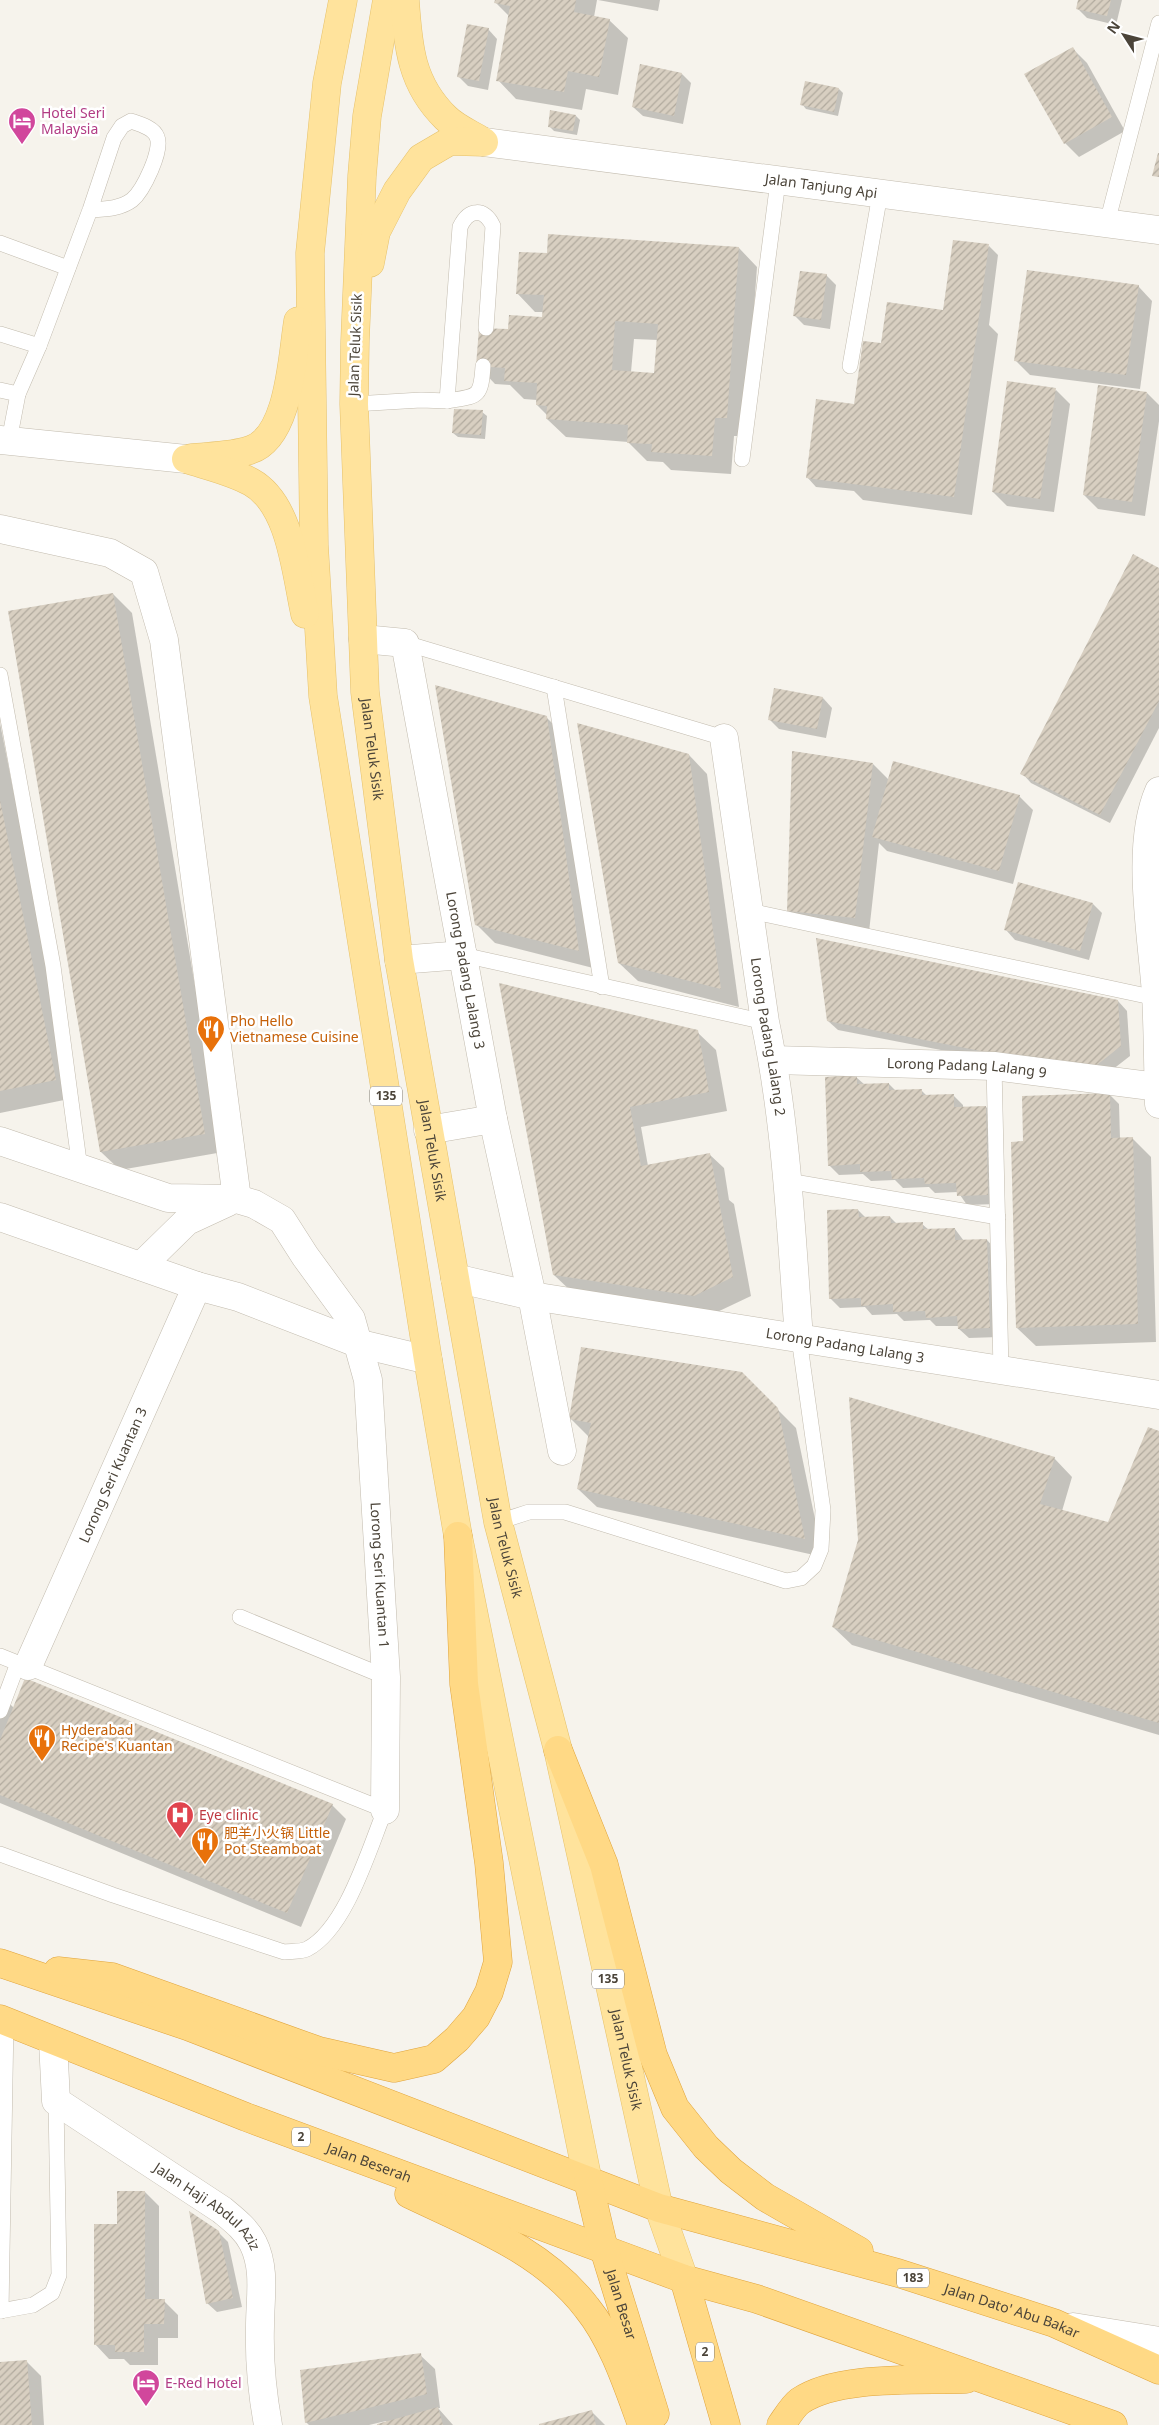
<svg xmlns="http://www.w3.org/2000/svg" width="1159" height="2425" viewBox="0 0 1159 2425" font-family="'Noto Sans','Noto Sans SC',sans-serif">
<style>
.shadow{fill:#0003;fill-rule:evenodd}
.building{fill:url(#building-hatch);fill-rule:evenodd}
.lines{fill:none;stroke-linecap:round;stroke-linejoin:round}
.service-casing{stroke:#c2bbae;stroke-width:16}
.minor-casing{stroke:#c2bbae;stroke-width:29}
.tertiary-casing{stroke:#c2bbae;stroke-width:29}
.primary-casing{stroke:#e6c16a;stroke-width:29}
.trunk-casing{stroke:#e0a43c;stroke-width:29}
.service{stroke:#fff;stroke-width:15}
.minor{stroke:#fff;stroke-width:28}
.tertiary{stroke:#fff;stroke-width:28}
.primary{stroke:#ffe39c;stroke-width:28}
.trunk{stroke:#ffd985;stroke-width:28}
.labels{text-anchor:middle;stroke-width:5;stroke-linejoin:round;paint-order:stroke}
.shield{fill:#fff;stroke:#817c74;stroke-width:1}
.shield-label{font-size:12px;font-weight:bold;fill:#4b4439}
.hotel-label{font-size:14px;fill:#b23c85;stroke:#fff;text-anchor:start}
.street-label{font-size:14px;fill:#4b4439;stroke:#fff}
.food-label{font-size:14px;fill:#c56008;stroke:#fff;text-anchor:start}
.health-label{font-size:14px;fill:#be3a42;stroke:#fff;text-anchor:start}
</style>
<defs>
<pattern id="building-hatch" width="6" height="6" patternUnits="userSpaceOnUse" patternTransform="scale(1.25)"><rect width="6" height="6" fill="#d8cfc1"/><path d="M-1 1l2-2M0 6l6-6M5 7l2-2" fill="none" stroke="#b1aa9e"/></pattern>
</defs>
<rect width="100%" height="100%" fill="#f6f3ec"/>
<g class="shadow">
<polygon points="496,0 597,0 594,17 609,20 628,38 618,95 586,89 582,110 516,99 498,80 509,16 495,2"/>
<polygon points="598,0 660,0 658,11"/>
<polygon points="1079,0 1122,0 1116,25 1087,18 1077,8"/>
<polygon points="488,29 497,39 488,90 468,86 459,77"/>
<polygon points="1072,48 1087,63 1125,131 1079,157 1065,143"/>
<polygon points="682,74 691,83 683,124 643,116 633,107"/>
<polygon points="839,89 843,93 838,116 806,109 802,104"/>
<polygon points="576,116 580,120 577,135 554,131 549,126"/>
<polygon points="989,246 998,255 989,325 998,334 972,515 863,500 854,491 816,487 807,477 855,405 882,345 944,311"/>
<path d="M 739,248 L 757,267 L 745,436 L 734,436 L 731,474 L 671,470 L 663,462 L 647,461 L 628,442 L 566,437 L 547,419 L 547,415 L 537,405 L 537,400 L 524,399 L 510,385 L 495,384 L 477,365 L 509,331 L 543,319 L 543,312 L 535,312 L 517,293 L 548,255 ZM 634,339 L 658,340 L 656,374 L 631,372 Z"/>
<polygon points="826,275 836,285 830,329 804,325 795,316"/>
<polygon points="1138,286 1152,301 1140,389 1030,375 1016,361"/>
<polygon points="1056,390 1070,404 1054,512 1007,506 993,492"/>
<polygon points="1147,393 1159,405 1159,421 1145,516 1098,509 1084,495"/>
<polygon points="482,412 487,416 485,439 458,437 453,433"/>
<polygon points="1159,569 1159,728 1110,823 1031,783 1022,773"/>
<polygon points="113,594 132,613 223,1152 120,1170 101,1152 10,612"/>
<polygon points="823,698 832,708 826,738 779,729 769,719"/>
<polygon points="546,717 565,736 597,969 495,943 477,925"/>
<polygon points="0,723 74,1098 0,1113"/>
<polygon points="689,755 707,774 739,1007 638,981 619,963"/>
<polygon points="873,764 889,780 1019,796 1033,810 1013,884 887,851 879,843 869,932 802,925 788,911"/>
<polygon points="1093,904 1102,913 1089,960 1015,940 1006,930"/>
<polygon points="500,984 697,1032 716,1050 727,1111 641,1127 648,1166 709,1154 724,1168 729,1200 734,1204 751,1296 713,1314 573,1293 554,1275"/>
<polygon points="1118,1001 1127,1011 1130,1056 1103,1077 1043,1070 838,1030 828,1021"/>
<polygon points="856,1077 865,1085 889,1084 896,1091 921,1090 927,1096 953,1095 963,1105 963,1108 986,1107 995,1116 997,1204 967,1205 958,1192 935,1193 929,1187 903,1188 895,1180 871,1181 863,1174 839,1175 829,1165"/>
<polygon points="1110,1095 1119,1104 1120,1139 1133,1139 1151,1157 1156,1342 1036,1346 1017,1328 1024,1142"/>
<polygon points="858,1210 866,1218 890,1217 897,1224 922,1224 929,1230 955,1229 964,1241 987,1240 996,1250 999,1337 969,1338 959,1329 959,1326 936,1326 930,1320 904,1321 897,1314 872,1315 865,1307 840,1308 831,1299"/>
<polygon points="741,1373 796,1428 823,1557 597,1507 578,1489 589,1437 570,1418"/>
<polygon points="1159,1433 1159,1735 852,1645 833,1627 1054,1458 1072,1477 1062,1511 1109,1523"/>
<polygon points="0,1694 14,1708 332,1805 346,1819 301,1927 0,1803"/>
<polygon points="145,2192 159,2206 159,2301 164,2301 178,2315 178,2338 158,2338 158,2365 130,2365 124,2359 109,2359 95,2344 118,2225"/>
<polygon points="218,2232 228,2242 242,2307 217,2312 207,2303"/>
<polygon points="420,2355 435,2369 440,2408 438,2408 453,2425 380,2425 387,2423 386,2421 369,2425 309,2425 306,2422"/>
<polygon points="26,2361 41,2376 44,2425 0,2425 0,2363"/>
<polygon points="591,2411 605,2425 542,2425"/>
</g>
<g class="building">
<polygon points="495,0 576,0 574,12 610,19 599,77 568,71 564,92 496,81 510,6 494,3"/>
<polygon points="1078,0 1111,0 1107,16 1076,9"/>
<polygon points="467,24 489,28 479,81 457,77"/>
<polygon points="1073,47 1112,117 1064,144 1024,74"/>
<polygon points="640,64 682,73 674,116 632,107"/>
<polygon points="805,81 839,88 834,112 800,105"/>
<polygon points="550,110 576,115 573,131 548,127"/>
<polygon points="1158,153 1159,153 1159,177 1152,176"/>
<path d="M 548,234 L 739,247 L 727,418 L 715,418 L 712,456 L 651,452 L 652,444 L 627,443 L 628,425 L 546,419 L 547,406 L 536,405 L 537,383 L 504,381 L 505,368 L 476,366 L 479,328 L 508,329 L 509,315 L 542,317 L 544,295 L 516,294 L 519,252 L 547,253 ZM 615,321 L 658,324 L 654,373 L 612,370 Z"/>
<polygon points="953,240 989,244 954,497 806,478 816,399 854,404 863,341 881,343 887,302 943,310"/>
<polygon points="1027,270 1139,285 1126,375 1014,361"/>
<polygon points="800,271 827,274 821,320 793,316"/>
<polygon points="1007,381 1056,388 1040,499 992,492"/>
<polygon points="1098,385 1147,392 1132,502 1083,495"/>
<polygon points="454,409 483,410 481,435 452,433"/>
<polygon points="1133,554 1159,568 1159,701 1100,815 1020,774"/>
<polygon points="113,593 205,1134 100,1152 8,611"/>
<polygon points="435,685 547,716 579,951 475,925"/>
<polygon points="774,688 823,697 817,729 768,720"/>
<polygon points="577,723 689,754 721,989 618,963"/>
<polygon points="792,751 873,763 855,918 787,911"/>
<polygon points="893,761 1020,795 999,871 872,837"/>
<polygon points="0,800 56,1080 0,1091"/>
<polygon points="1018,882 1093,903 1080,951 1004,930"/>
<polygon points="816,938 1118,1000 1121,1046 1093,1068 1032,1061 827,1021"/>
<polygon points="499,983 698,1030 709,1092 630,1107 641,1166 710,1153 733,1277 694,1296 553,1275"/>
<polygon points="857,1075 857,1084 889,1083 889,1090 922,1089 922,1095 954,1094 954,1107 986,1106 988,1195 957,1196 956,1183 925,1184 924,1178 892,1179 891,1171 860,1172 860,1164 828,1166 825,1077"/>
<polygon points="1110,1093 1111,1138 1133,1137 1138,1324 1016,1328 1011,1142 1023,1141 1022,1096"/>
<polygon points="858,1209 859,1217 890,1216 891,1223 923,1222 923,1229 955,1228 955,1240 987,1239 990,1328 958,1329 957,1316 926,1318 925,1311 893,1312 893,1304 861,1306 861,1298 829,1299 827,1210"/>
<polygon points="581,1347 742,1372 778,1408 805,1539 577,1489 591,1423 569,1419"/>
<polygon points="849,1397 1055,1457 1040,1504 1108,1522 1148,1427 1159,1431 1159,1723 832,1627 858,1540"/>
<polygon points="25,1678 333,1804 287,1913 0,1795 0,1740"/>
<polygon points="117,2191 145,2191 145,2299 165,2299 164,2324 144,2324 144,2352 115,2352 115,2345 94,2345 94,2224 117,2224"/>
<polygon points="189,2211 219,2231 233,2298 206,2304"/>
<polygon points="421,2353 427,2394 305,2423 300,2370"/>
<polygon points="27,2360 32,2425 0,2425 0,2362"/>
<polygon points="438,2407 443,2425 377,2425 377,2424"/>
<polygon points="592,2410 596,2425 539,2425 539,2424"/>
</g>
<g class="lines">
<g class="service-casing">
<g id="service">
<polyline points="1107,223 1159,23"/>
<polyline points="0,243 68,268"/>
<polyline points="0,334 39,346 18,394 9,441"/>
<path d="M 39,346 L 90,210 L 114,138 L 122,126 L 131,121 C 140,124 154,128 157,137 C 163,150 143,191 132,200 C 120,209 104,209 90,210"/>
<polyline points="850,366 880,194"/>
<polyline points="0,390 18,394"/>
<path d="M 447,401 C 477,396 481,399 483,366"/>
<path d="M 354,404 L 421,400 L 447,401 L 460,227 C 469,208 484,208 493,226 L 486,328"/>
<polyline points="742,459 778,181"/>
<polyline points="405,643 724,738"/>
<polyline points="0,675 53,966 80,1169"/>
<polyline points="554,687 602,987"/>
<polyline points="750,911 1156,998"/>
<polyline points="463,955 765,1022"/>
<polyline points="994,1066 1001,1370"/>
<polyline points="788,1181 998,1217"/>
<polyline points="498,1522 529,1512 565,1512 786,1581 801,1578 814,1566 821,1549 823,1510 799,1338"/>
<polyline points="240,1617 386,1677"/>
<path d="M 0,1656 L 385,1810 C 369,1849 346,1929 307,1949 C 301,1952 291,1951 284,1952 L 113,1895 L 0,1854"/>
<polyline points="0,1711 18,1663"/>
<polyline points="0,2311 33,2305 52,2293 59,2275 56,2101"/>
<polyline points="1,2311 6,2021"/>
</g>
</g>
<g class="minor-casing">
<g id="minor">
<polyline points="0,440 186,459"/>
<polyline points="0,529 110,553 144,572 164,640 237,1199"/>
<path id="s1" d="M 363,639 L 405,643 L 493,1119 L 532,1296 L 562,1451"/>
<path id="s2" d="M 724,738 L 765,1022 C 787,1126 791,1233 799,1338"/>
<path d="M 1159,791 C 1135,846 1152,934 1156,994 C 1158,1031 1158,1068 1159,1104"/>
<polyline points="399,960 463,955"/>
<path id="s3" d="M 773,1060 L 994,1066 L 1159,1087"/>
<polyline points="428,1130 493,1119"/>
<path id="s4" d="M 0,1141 L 168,1198 L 237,1199 L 254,1204 L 282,1220 L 305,1256 L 351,1319 L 368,1380 L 386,1677 L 385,1810"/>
<polyline points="0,1217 197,1286 238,1297 357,1343 428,1360"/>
<polyline points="141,1266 187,1221 228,1202"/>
<path id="s5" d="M 455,1278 L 532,1296 L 1159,1395"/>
<path id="s6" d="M 28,1666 L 197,1286"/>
<path id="s7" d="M 53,2041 L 56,2101 L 222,2210 C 234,2220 246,2229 253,2243 C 266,2269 260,2298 260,2326 C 259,2359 262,2392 268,2425"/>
</g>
</g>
<g class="tertiary-casing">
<g id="tertiary">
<path id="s8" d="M 484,142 L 1159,230"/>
<polyline points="1073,2327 1159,2341"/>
</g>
</g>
<g class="primary-casing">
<g id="primary">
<polyline points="343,0 327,83 310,253 314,545 323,696 428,1360 458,1536 588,2181"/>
<path id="s9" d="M 387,0 L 367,116 L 362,176 L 355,341 L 354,404 L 365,692 L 399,960 L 498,1522 L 558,1750 L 659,2208 L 684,2279"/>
<path d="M 405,0 C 408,47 411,84 446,118 C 456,128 471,134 482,141"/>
<polyline points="370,263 376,232 397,191 421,158 450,141 484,142"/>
<path d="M 192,458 C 211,456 233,456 250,450 C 290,437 292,356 298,321"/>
<path d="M 186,459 C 208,466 231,471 251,482 C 291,504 296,574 305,614"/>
</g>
</g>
<g class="trunk-casing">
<g id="trunk">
<polyline points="558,1750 604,1865 653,2055 675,2108 706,2147 731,2171 765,2197 859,2251"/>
<path id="s10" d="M 0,1963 L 187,2026 L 659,2208 L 898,2273 L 1054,2323 L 1159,2370"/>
<polyline points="58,1971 112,1977 319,2051 394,2068 434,2059 457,2039 476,2017 489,1992 498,1962 489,1863 464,1684 458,1536"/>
<path id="s11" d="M 0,2019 L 246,2117 L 684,2279 L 757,2299 L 1113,2425"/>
<path id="s12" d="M 588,2181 L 604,2249 L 655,2414"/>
<path d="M 409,2194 C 473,2225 543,2250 587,2308 C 613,2340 628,2387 642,2425"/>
<polyline points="684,2279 726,2425"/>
<path d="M 781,2425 C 786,2418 793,2406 800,2401 C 838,2375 919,2381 966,2379"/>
</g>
</g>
<use href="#service" class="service"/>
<use href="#minor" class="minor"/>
<use href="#tertiary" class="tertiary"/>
<use href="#primary" class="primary"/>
<use href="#trunk" class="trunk"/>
</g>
<defs>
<g id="hotel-pin" transform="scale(1.4375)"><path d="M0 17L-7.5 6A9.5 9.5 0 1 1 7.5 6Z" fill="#d1479c" stroke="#fff"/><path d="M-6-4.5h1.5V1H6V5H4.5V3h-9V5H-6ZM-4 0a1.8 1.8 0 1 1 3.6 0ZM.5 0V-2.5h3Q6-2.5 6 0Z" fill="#fff"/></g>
<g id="restaurant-pin" transform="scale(1.4375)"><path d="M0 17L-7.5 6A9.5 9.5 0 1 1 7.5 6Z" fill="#e8710a" stroke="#fff"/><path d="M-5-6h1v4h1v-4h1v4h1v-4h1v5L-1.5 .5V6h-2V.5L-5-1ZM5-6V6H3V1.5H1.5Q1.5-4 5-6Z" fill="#fff"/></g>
<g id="hospital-pin" transform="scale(1.4375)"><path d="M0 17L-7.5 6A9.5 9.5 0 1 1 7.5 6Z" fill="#e0444e" stroke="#fff"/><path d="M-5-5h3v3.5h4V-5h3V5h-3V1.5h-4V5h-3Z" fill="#fff"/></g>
</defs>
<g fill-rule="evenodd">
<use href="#hotel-pin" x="22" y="121"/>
<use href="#restaurant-pin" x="211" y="1029"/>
<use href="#restaurant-pin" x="42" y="1738"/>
<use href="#hospital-pin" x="180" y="1815"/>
<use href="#restaurant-pin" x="205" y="1841"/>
<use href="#hotel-pin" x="146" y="2383"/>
</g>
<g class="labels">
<g class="shield">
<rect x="370" y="1086.5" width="32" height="19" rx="4"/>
<rect x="592" y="1969.5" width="32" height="19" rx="4"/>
<rect x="292" y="2127.5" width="18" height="19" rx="4"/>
<rect x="897" y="2268.5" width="32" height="19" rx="4"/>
<rect x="696" y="2342.5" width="18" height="19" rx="4"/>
</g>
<g class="shield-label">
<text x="386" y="1100">135</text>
<text x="608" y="1983">135</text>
<text x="301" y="2141">2</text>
<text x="913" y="2282">183</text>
<text x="705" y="2356">2</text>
</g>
<g class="hotel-label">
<text x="41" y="118">Hotel Seri<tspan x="41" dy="16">Malaysia</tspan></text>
<text x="165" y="2388">E-Red Hotel</text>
</g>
<g class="street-label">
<text dy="5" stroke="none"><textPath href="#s8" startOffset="340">Jalan Tanjung Api</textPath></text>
<text transform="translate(355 345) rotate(-88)" y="5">Jalan Teluk Sisik</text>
<text dy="5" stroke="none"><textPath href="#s9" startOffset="752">Jalan Teluk Sisik</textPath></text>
<text dy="5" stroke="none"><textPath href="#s1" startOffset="375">Lorong Padang Lalang 3</textPath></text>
<text dy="5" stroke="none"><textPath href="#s2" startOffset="302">Lorong Padang Lalang 2</textPath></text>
<text dy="5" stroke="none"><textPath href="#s3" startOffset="194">Lorong Padang Lalang 9</textPath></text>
<text dy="5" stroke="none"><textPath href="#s9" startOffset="1158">Jalan Teluk Sisik</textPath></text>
<text dy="5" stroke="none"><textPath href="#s5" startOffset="396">Lorong Padang Lalang 3</textPath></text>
<text dy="5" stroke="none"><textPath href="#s6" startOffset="209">Lorong Seri Kuantan 3</textPath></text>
<text dy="5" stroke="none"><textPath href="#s9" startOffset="1562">Jalan Teluk Sisik</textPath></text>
<text dy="5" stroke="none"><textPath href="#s4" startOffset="676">Lorong Seri Kuantan 1</textPath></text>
<text dy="5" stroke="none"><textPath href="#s9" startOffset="2088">Jalan Teluk Sisik</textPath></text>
<text dy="5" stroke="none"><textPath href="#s11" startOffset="396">Jalan Beserah</textPath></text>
<text dy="5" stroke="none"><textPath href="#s7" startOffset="245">Jalan Haji Abdul Aziz</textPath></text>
<text dy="5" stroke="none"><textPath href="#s12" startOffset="128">Jalan Besar</textPath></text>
<text dy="5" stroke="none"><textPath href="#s10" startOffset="1071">Jalan Dato' Abu Bakar</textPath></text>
</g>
<g class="food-label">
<text x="230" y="1026">Pho Hello<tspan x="230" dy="16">Vietnamese Cuisine</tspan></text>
<text x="61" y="1735">Hyderabad<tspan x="61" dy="16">Recipe's Kuantan</tspan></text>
<text x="224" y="1838">肥羊小火锅 Little<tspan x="224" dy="16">Pot Steamboat</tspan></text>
</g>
<g class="health-label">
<text x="199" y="1820">Eye clinic</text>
</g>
</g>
<g transform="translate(1124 35) rotate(306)" stroke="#ffffff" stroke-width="4" paint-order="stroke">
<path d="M0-4L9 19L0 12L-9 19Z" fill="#4b4439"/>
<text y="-8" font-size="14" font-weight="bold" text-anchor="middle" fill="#4b4439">N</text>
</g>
</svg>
